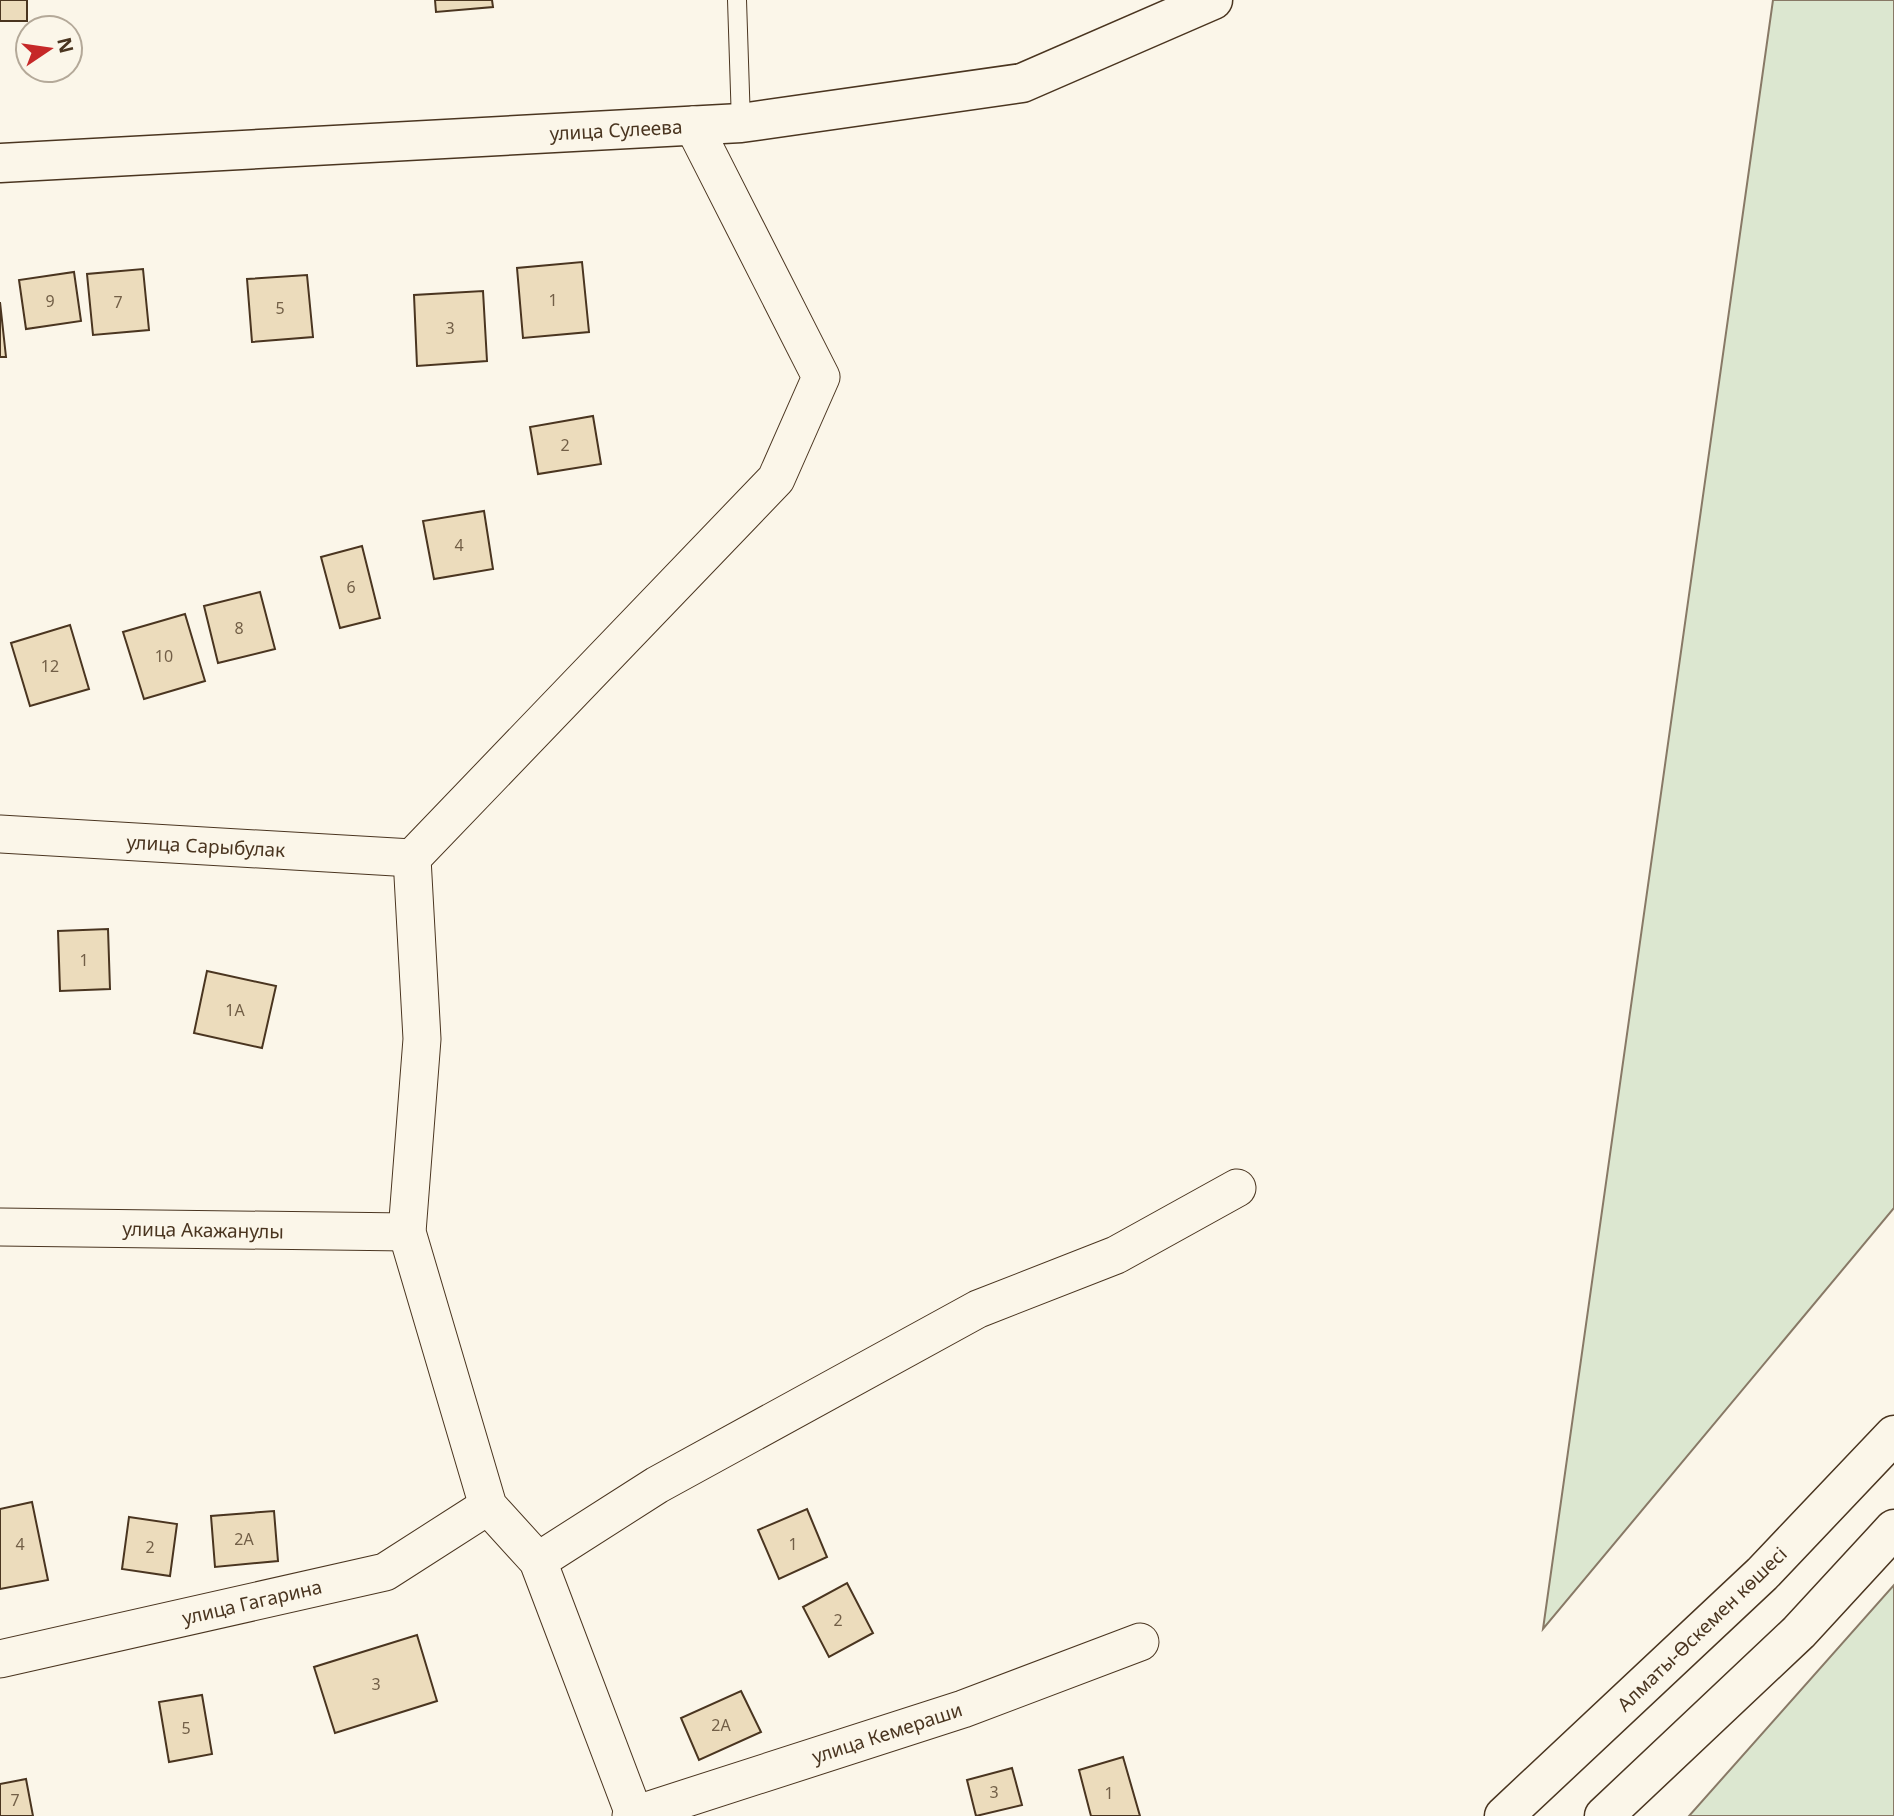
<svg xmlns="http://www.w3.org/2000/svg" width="1894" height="1816" viewBox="0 0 1894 1816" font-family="'Noto Sans',sans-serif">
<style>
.green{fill:#dce7d0;stroke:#887966;stroke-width:2}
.building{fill:#ecdcbc;stroke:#4a3520;stroke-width:2}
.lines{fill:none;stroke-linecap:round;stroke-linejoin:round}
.service-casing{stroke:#4a3520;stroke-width:20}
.minor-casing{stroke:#4a3520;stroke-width:39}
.secondary-casing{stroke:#4a3520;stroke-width:41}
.trunk-casing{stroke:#4a3520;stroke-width:41}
.service{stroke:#fbf6e9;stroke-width:18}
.minor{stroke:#fbf6e9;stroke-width:37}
.secondary{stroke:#fbf6e9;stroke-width:38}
.trunk{stroke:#fbf6e9;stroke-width:38}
.labels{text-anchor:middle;stroke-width:5;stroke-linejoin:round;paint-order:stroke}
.number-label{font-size:16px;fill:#725f47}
.street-label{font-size:19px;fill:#4a3520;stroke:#fbf6e9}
</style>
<rect width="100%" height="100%" fill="#fbf6e9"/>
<g class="green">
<polygon points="1773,0 1894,0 1894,1208 1543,1629"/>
<polygon points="1894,1585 1894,1816 1689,1816"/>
</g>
<g class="building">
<rect x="0" y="0" width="27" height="21"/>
<polygon points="435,0 492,0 493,7 436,12"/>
<polygon points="582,262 589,332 523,338 517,268"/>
<polygon points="143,269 149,330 93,335 87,274"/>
<polygon points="74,272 81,321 26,329 19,280"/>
<polygon points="307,275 313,337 252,342 247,279"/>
<polygon points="483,291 487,361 417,366 414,295"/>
<polygon points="0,302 6,357 0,357"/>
<polygon points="593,416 601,464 538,474 530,427"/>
<polygon points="484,511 493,569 434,579 423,521"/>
<polygon points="362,546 380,618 340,628 321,557"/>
<polygon points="260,592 275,649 218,663 204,606"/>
<polygon points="185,614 205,681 144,699 123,632"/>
<polygon points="70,625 89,689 30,706 11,643"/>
<polygon points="108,929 110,989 60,991 58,931"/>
<polygon points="207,971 276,986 262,1048 194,1033"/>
<polygon points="32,1502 48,1580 0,1589 0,1509"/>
<polygon points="807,1509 827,1557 779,1579 758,1530"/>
<polygon points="274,1511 278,1561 215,1567 211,1516"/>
<polygon points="129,1517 177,1524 170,1576 122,1569"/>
<polygon points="847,1583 873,1633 829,1657 803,1607"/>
<polygon points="417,1635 437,1701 335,1733 314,1667"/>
<polygon points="741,1691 761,1732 699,1760 681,1718"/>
<polygon points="202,1695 212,1754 169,1762 159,1702"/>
<polygon points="1123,1757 1140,1816 1091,1816 1079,1770"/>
<polygon points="1012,1768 1022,1805 976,1816 967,1780"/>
<polygon points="26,1779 33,1816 0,1816 0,1784"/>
</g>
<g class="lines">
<g class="service-casing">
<polyline id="service" points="737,0 741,123"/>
</g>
<g class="minor-casing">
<g id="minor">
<polyline points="0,834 412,858"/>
<polyline points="0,1227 407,1232"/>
<polyline points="538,1561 657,1485 978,1309 1116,1255 1237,1188"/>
<polyline points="0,1659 385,1572 488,1506"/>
<polyline points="634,1814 538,1561 488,1506 407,1232 422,1039 412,858 776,479 821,377 693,125"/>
<polyline points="631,1816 963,1709 1140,1642"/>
</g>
</g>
<g class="secondary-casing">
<polyline id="secondary" points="0,163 741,123 1022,83 1213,0"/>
</g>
<g class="trunk-casing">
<g id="trunk">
<polyline points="1504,1816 1762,1574 1894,1435"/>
<polyline points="1604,1816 1799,1632 1894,1529"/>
</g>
</g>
<use href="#service" class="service"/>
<use href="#minor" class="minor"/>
<use href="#secondary" class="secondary"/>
<use href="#trunk" class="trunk"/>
</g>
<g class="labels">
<g class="number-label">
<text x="553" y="306">1</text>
<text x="50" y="307">9</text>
<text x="118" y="308">7</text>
<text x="280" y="314">5</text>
<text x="450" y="334">3</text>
<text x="565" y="451">2</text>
<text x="459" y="551">4</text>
<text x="351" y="593">6</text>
<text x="239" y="634">8</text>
<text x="164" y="662">10</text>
<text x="50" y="672">12</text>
<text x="84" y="966">1</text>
<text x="235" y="1016">1А</text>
<text x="244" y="1545">2А</text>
<text x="20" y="1550">4</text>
<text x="793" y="1550">1</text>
<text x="150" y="1553">2</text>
<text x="838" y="1626">2</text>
<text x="376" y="1690">3</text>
<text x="721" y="1731">2А</text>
<text x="186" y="1734">5</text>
<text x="994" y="1798">3</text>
<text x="1109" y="1799">1</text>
<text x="15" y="1806">7</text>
</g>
<g class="street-label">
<text transform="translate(616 130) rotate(-3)" y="7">улица Сулеева</text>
<text transform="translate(206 846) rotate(3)" y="7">улица Сарыбулак</text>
<text transform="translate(203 1230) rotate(1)" y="7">улица Акажанулы</text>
<text transform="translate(252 1602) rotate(-13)" y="7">улица Гагарина</text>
<text transform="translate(1702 1629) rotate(-44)" y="7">Алматы-Өскемен көшесі</text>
<text transform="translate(887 1733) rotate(-18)" y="7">улица Кемераши</text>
</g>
</g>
<g transform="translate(49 49) rotate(77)"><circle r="33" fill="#fbf6e9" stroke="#b4a999" stroke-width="2"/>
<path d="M0-5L12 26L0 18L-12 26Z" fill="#c62828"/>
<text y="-10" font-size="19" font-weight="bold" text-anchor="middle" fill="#4a3520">N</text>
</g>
</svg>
